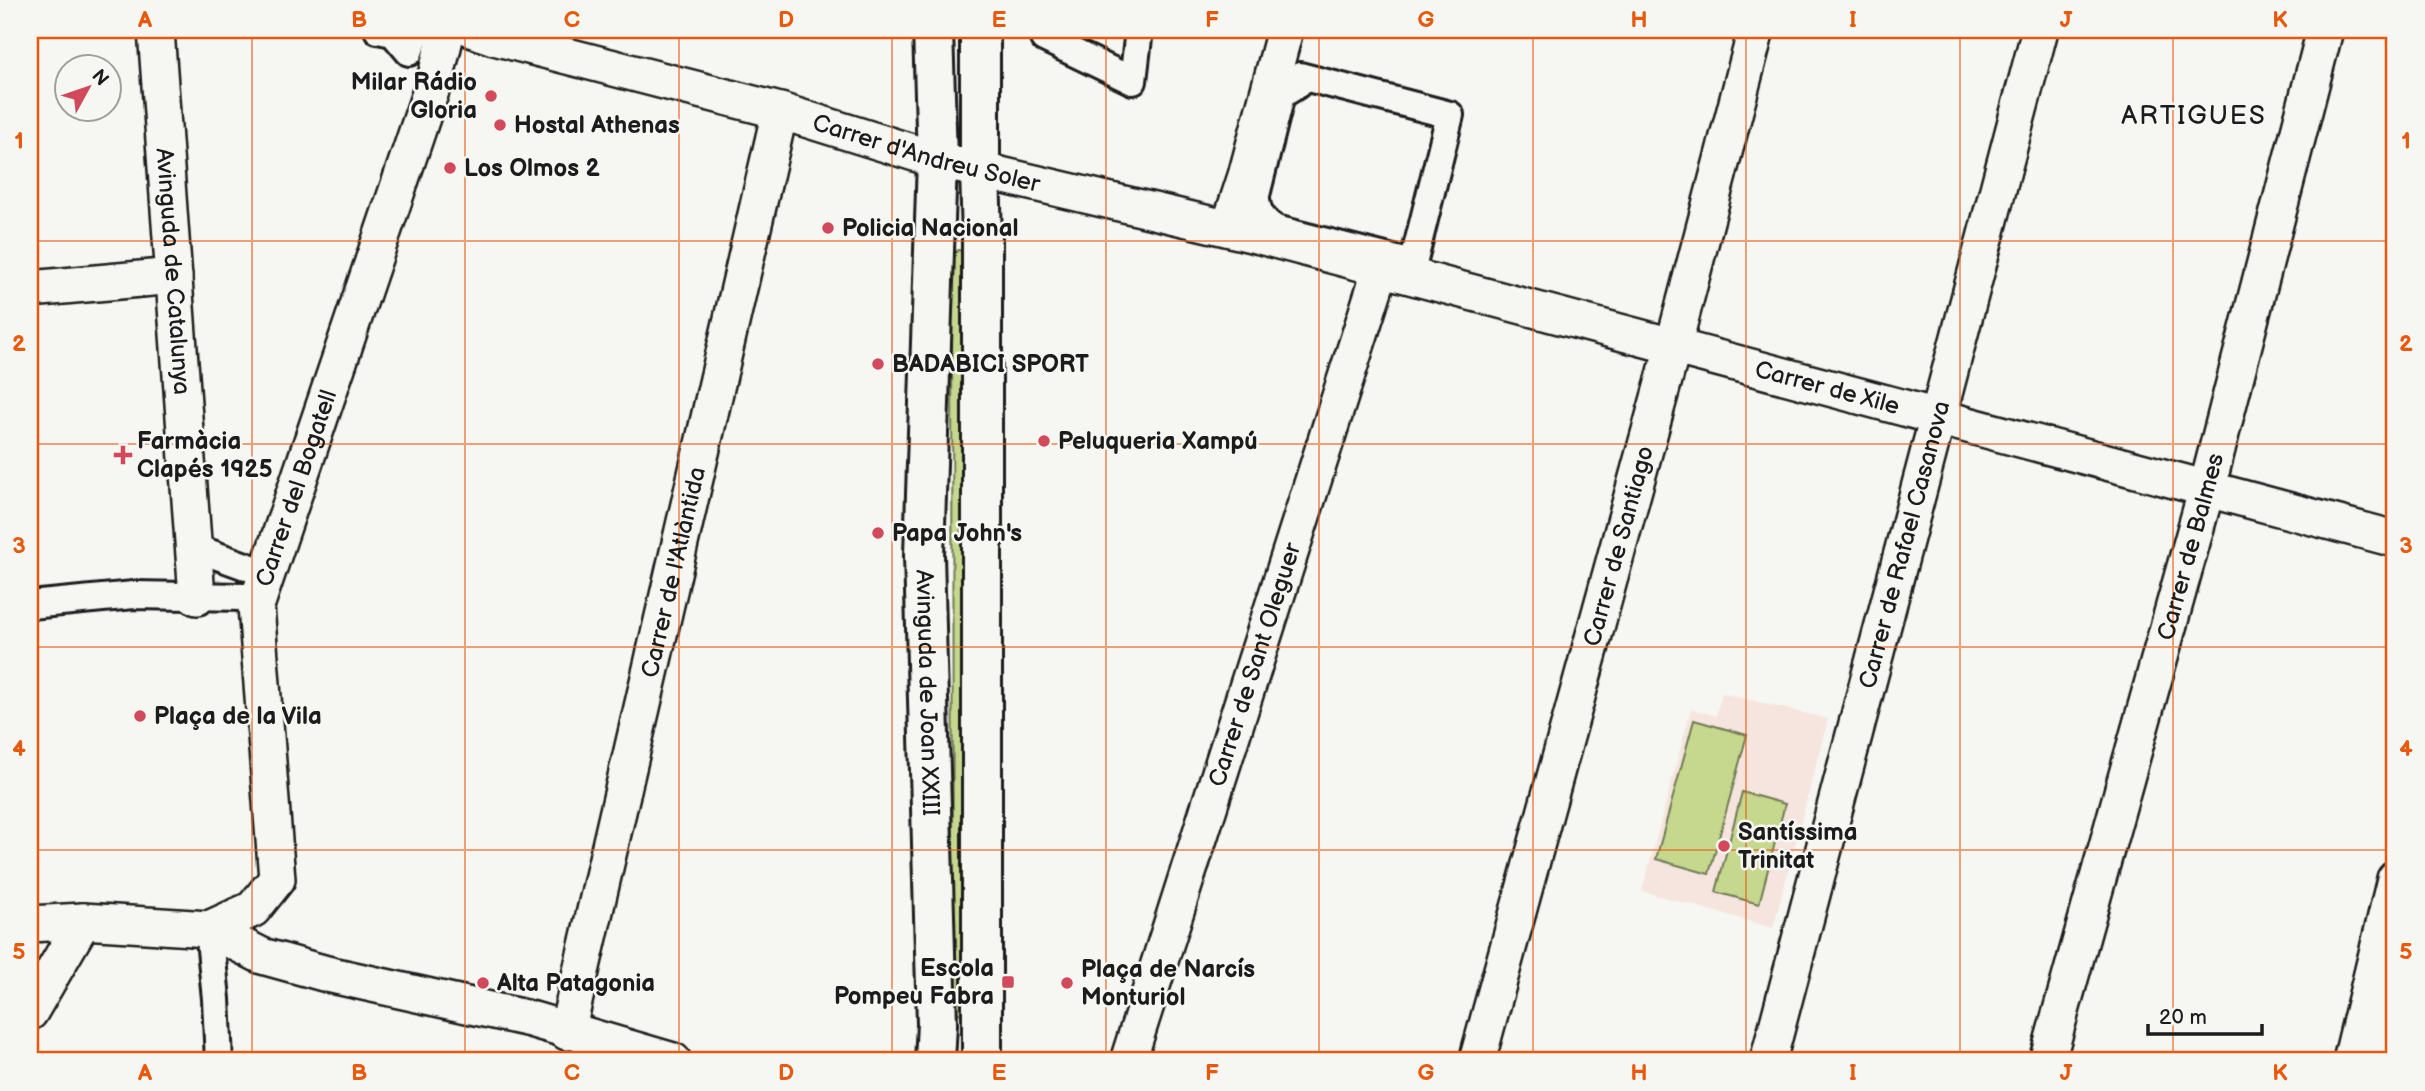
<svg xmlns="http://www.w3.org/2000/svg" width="2425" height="1091" viewBox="0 0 2425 1091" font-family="'Balsamiq Sans',sans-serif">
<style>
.built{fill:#f6e5de}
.green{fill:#c5d88d;stroke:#707a54;stroke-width:2}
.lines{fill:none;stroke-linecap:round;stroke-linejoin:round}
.pedestrian-casing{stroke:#1c1c1c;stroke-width:32}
.minor-casing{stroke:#1c1c1c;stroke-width:40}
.tertiary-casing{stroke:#1c1c1c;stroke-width:44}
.pedestrian{stroke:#f6f6f2;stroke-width:26}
.minor{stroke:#f6f6f2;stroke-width:35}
.tertiary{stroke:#f6f6f2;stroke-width:38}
.grid{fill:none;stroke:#e8590c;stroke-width:2;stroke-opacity:0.55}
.poi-dot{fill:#d1495b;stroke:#f6f6f2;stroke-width:2.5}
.labels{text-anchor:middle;stroke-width:5;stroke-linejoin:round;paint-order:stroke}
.poi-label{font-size:24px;font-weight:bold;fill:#1c1c1c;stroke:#f6f6f2;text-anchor:start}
.street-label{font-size:24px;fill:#1c1c1c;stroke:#f6f6f2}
.neighbourhood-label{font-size:26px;letter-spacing:2px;fill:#1c1c1c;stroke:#f6f6f2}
.neatline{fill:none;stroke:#e8590c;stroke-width:2.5}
.grid-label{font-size:23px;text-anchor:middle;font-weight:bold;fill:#e8590c}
</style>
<rect width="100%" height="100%" fill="#f6f6f2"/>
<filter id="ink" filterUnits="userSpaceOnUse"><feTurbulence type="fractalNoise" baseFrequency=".0143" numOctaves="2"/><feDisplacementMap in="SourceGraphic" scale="14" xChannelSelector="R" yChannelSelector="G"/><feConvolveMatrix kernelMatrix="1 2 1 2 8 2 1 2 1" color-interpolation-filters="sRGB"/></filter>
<g filter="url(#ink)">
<polygon class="built" points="1722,693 1828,719 1773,928 1642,891 1691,709 1716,716"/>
<g class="green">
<polygon points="958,250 965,251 969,1008 963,1014 957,1013 953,1008 952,256"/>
<polygon points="1694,720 1747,735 1709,874 1656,859"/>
<polygon points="1742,792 1785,804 1759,904 1716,892"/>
</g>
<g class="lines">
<g class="pedestrian-casing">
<g id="pedestrian">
<polyline points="378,30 393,33 409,52 417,30"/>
<polyline points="1044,30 1044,38 1133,81 1139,30"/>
<path d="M 1300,76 L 1450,115 L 1413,264 L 1276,229 C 1263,222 1255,210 1256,195 L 1281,95 L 1297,85 Z"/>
<polyline points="193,547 251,568"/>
<polyline points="30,605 134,595 244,597"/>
<polyline points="209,929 216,999 219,1061"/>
<polyline points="2377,1061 2395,998"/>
</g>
</g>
<g class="minor-casing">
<g id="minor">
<path id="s1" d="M 156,30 L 197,597"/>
<path id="s2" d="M 474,30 L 494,37 L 780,111 L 937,160 L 1260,236 L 2395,539"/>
<polyline points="1229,228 1246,176 1285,30"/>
<polyline points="30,289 174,276"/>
<polyline points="30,924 83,921 209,929 262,956 327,974 530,1019 673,1061"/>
<path id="s3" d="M 209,929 L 253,909 L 277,879 L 256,606 L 436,76 L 447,30"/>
<polyline points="30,1012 83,921"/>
<path id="s4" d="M 567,1032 L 780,111"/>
<path id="s5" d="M 1128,1061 L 1381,268"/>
<path id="s6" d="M 1477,1061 L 1673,347 L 1756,30"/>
<path id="s7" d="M 1768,1061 L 2040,30"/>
<path id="s8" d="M 2047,1061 L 2207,488 L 2325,30"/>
<polyline points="2351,1061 2395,879"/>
</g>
</g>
<g class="tertiary-casing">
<g id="tertiary">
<path id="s9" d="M 933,30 L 937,160 L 924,555 L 937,1024 L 935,1061"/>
<polyline points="980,30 980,170 982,239 982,1061"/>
</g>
</g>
<use href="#pedestrian" class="pedestrian"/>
<use href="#minor" class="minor"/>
<use href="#tertiary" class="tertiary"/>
</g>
</g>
<path class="grid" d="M 252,30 L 252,1061M 465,30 L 465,1061M 679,30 L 679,1061M 892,30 L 892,1061M 1106,30 L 1106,1061M 1319,30 L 1319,1061M 1533,30 L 1533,1061M 1746,30 L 1746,1061M 1960,30 L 1960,1061M 2173,30 L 2173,1061M 30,241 L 2395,241M 30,444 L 2395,444M 30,647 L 2395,647M 30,850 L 2395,850"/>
<g class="poi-dot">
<circle cx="491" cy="96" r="7"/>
<circle cx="500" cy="125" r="7"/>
<circle cx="450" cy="168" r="7"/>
<circle cx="828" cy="228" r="7"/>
<circle cx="878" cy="364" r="7"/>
<circle cx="1044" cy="441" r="7"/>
<path d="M119.5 444.5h7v7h7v7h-7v7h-7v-7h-7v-7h7z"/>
<circle cx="878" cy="533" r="7"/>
<circle cx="140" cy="716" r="7"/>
<circle cx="1724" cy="846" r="7"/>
<rect x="1001" y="975" width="14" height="14" rx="3.5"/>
<circle cx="483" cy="983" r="7"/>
<circle cx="1067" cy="983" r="7"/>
</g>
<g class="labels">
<g class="poi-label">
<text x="477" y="90" text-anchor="end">Milar Rádio<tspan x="477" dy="28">Gloria</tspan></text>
<text x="514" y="133">Hostal Athenas</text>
<text x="464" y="176">Los Olmos 2</text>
<text x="842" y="236">Policia Nacional</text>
<text x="892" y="372">BADABICI SPORT</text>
<text x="137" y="449">Farmàcia<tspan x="137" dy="28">Clapés 1925</tspan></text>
<text x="1058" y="449">Peluqueria Xampú</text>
<text x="892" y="541">Papa John's</text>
<text x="154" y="724">Plaça de la Vila</text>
<text x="1738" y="840">Santíssima<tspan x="1738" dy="28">Trinitat</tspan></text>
<text x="994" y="976" text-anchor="end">Escola<tspan x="994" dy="28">Pompeu Fabra</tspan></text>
<text x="1081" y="977">Plaça de Narcís<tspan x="1081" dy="28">Monturiol</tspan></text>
<text x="497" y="991">Alta Patagonia</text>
</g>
<g class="street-label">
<text dy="8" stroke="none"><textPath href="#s2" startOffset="469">Carrer d'Andreu Soler</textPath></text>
<text dy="8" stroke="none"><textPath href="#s1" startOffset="242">Avinguda de Catalunya</textPath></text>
<text dy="8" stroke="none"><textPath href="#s2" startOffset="1400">Carrer de Xile</textPath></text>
<text dy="8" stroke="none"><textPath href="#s3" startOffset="485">Carrer del Bogatell</textPath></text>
<text dy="8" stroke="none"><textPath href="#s7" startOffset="534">Carrer de Rafael Casanova</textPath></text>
<text dy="8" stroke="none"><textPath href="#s6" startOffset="534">Carrer de Santiago</textPath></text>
<text dy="8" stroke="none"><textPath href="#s8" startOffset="534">Carrer de Balmes</textPath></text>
<text dy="8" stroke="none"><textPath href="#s4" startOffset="472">Carrer de l'Atlàntida</textPath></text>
<text dy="8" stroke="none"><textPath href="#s5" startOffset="416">Carrer de Sant Oleguer</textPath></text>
<text dy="8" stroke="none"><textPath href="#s9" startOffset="663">Avinguda de Joan XXIII</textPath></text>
</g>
<g class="neighbourhood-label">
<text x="2194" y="124">ARTIGUES</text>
</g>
</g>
<rect width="2425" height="1091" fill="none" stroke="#f6f6f2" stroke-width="77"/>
<g transform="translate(88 88) rotate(50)"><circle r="33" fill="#f6f6f2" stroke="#9f9f9c" stroke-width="2"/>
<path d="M0-5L12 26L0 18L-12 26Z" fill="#d1495b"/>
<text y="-10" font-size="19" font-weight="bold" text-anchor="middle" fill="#1c1c1c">N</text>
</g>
<path d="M2148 1024v10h114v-10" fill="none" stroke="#1c1c1c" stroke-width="3.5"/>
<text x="2159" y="1024" font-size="21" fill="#1c1c1c" stroke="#f6f6f2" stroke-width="5" paint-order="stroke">20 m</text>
<rect x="38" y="38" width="2348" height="1014" class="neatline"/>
<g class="grid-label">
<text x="145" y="27">A</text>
<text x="359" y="27">B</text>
<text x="572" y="27">C</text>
<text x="786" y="27">D</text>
<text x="999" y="27">E</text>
<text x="1212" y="27">F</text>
<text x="1426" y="27">G</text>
<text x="1639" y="27">H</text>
<text x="1853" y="27">I</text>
<text x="2066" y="27">J</text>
<text x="2280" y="27">K</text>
<text x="19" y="148">1</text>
<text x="2406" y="148">1</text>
<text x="19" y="351">2</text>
<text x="2406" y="351">2</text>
<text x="19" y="553">3</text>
<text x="2406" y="553">3</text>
<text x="19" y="756">4</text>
<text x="2406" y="756">4</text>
<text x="19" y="959">5</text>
<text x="2406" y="959">5</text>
<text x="145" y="1080">A</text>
<text x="359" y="1080">B</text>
<text x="572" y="1080">C</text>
<text x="786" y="1080">D</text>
<text x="999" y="1080">E</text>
<text x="1212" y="1080">F</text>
<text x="1426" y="1080">G</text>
<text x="1639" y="1080">H</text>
<text x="1853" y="1080">I</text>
<text x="2066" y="1080">J</text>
<text x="2280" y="1080">K</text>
</g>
</svg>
